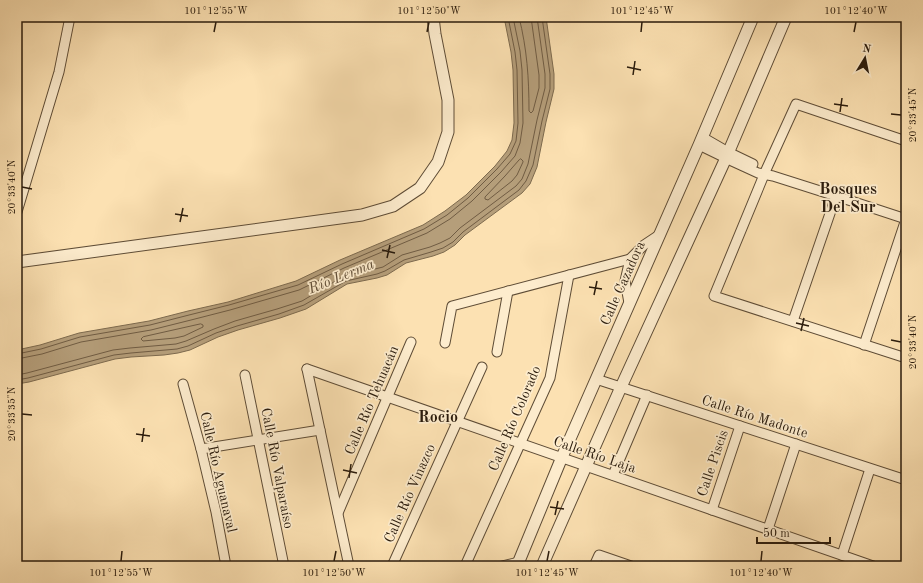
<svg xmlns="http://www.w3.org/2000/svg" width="923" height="583" viewBox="0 0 923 583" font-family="'Old Standard TT',serif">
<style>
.water{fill:#b59e7a;stroke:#7d6a4e}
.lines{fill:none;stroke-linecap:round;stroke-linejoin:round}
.shore{stroke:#705c43;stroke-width:1}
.minor-casing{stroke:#5e4c36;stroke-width:11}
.tertiary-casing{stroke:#5e4c36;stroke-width:13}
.minor{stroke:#fdeccd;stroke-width:9}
.tertiary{stroke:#fdeccd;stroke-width:11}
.ticks{fill:none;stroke:#2a1b0c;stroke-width:1.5}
.labels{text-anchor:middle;stroke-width:3.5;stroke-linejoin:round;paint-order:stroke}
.street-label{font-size:14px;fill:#2a1b0c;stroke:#fdeccd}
.water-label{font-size:15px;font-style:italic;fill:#624f38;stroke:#fdeccd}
.quarter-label{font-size:16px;font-weight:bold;fill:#2a1b0c;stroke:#fdeccd}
.neatline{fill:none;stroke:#2a1b0c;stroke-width:1.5}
.ticks-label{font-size:10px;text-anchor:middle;fill:#2a1b0c}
</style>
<rect width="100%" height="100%" fill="#fce1b2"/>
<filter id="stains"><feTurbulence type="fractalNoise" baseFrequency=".005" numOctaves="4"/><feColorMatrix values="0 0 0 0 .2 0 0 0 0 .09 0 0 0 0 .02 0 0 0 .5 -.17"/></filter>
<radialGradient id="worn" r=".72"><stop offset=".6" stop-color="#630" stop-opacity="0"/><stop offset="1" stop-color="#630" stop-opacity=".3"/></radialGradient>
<polygon class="water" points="504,17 546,17 554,74 554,89 546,122 537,167 530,184 522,193 465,235 455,245 444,252 433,256 406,263 387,275 377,278 347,284 306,309 280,318 238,330 218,337 190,350 178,353 164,355 131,357 115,359 29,382 17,384 17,350 40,345 79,333 149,321 188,311 228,302 296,281 340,260 423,225 445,211 466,195 495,166 507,151 512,140 514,123 513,70 511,52"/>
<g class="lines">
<g class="shore">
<path d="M 519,17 C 527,49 529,78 529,111 L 531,113 L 533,111 L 539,88 L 539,75 L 531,17"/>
<polygon points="521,159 523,161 523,162 517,175 512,181 488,200 485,199 485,197 505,176 519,160"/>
<polygon points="201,324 203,325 203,327 184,336 175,338 143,341 141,339 143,337"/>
<polyline points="17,354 41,349 80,337 150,325 189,315 229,305 298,285 342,264 424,229 447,215 468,198 497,169 510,154 516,141 518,123 517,70 515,52 508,17"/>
<polyline points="17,359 42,354 81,342 151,330 191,320 230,310 299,290 344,268 427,233 450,219 472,201 501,172 515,156 520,143 523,123 522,70 520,51 513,17"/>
<polyline points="17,375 27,373 113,350 130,348 176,344 186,341 214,329 235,321 277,309 302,301 344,276 375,269 383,267 402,255 430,247 440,243 450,238 460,228 516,186 522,179 528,164 537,120 545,88 545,74 537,17"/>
<polyline points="17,380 28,378 114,355 131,353 177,349 188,346 216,333 237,326 279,314 304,305 346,281 377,274 385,271 404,260 431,252 443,248 453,242 463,232 519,190 526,181 533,165 542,121 550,89 550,74 542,17"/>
</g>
<g class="minor-casing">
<g id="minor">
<polyline points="702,137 728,152 753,164"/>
<polyline points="906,141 796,104 766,170 714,296 906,358"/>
<polyline points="699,145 734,162 758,173 773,176 836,196 906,219"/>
<polyline points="17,212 59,72 70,17"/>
<polyline points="629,303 625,281 630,259 644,245 659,235"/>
<polyline points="793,321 836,196"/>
<polyline points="445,343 452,306 630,259"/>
<polyline points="864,345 906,219"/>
<polyline points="497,352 508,291"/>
<polyline points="307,369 873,566"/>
<polyline points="307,369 349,566"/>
<polyline points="245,375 284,566"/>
<polyline points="596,379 906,480"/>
<polyline points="183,384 201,449 216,512 226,566"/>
<polyline points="201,449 320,430"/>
<polyline points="613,475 647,395"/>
<polyline points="712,510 740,426"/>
<polyline points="338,513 411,342"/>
<polyline points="768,529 796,444"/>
<polyline points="842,555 870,469"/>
<polyline points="392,566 482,367"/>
<polyline points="465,566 550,378 569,275"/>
<polyline points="502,566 519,562"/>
<polyline points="594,566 599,555 631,566"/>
</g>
</g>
<g class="tertiary-casing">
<g id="tertiary">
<polyline points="17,262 362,215 393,206 420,188 438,162 448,132 448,100 435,34 433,17"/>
<polyline points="517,566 562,457 699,145 753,17"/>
<polyline points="542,566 621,387 726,158 786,17"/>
</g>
</g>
<use href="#minor" class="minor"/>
<use href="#tertiary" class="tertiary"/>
</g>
<path class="ticks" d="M 214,32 L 216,22M 427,32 L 429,22M 641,32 L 642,22M 854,32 L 856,22M 627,67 L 641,70M 633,75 L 635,61M 834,104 L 848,106M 840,112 L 842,98M 891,114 L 901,115M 22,187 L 32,189M 175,214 L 188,216M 180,222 L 183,208M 382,250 L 395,253M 387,258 L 390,245M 589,287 L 602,289M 594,295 L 597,281M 796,323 L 809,326M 801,331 L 804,318M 891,340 L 901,342M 22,414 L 32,415M 136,434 L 150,436M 142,442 L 144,428M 343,470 L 357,473M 349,478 L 351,464M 550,507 L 564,509M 555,515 L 558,501M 121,561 L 122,551M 334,561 L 336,551M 547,561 L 549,551M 761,561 L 762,551"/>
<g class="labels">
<g class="street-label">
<text transform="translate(622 283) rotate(-66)" y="5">Calle Cazadora</text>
<text transform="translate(371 400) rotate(-67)" y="5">Calle Río Tehuacán</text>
<text transform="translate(755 416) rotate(18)" y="5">Calle Río Madonte</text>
<text transform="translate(514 418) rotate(-67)" y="5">Calle Río Colorado</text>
<text transform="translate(595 454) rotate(19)" y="5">Calle Río Laja</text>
<text transform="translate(712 463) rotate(-71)" y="5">Calle Piscis</text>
<text transform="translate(278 468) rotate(79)" y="5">Calle Río Valparaíso</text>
<text transform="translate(219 472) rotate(77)" y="5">Calle Río Aguanaval</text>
<text transform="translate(409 493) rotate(-66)" y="5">Calle Río Vinazco</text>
</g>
<g class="water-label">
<text transform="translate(341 276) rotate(-22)" y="5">Río Lerma</text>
</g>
<g class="quarter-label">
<text x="848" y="194">Bosques<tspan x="848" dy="18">Del Sur</tspan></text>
<text x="438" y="422">Rocio</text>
</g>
</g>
<rect width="923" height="583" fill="none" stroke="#fce1b2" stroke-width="44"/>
<g transform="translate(865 58) rotate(10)" stroke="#fdeccd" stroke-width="3" paint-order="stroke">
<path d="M0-3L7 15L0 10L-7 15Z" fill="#2a1b0c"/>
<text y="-6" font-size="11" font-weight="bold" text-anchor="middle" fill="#2a1b0c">N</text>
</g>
<path d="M757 537v6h73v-6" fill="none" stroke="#2a1b0c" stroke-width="2"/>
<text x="763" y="537" font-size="12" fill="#2a1b0c" stroke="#fdeccd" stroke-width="3" paint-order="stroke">50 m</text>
<rect x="22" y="22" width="879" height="539" class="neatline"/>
<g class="ticks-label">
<text x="216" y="14">101°12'55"W</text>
<text x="429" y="14">101°12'50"W</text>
<text x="642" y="14">101°12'45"W</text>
<text x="856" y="14">101°12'40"W</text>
<text transform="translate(912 115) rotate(-90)" y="4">20°33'45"N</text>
<text transform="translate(11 187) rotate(-90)" y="4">20°33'40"N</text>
<text transform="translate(912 342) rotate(-90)" y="4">20°33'40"N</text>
<text transform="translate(11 414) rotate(-90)" y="4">20°33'35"N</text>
<text x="121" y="576">101°12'55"W</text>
<text x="334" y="576">101°12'50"W</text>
<text x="547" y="576">101°12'45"W</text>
<text x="761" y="576">101°12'40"W</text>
</g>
<rect width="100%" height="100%" filter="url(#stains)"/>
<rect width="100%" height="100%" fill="url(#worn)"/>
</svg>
